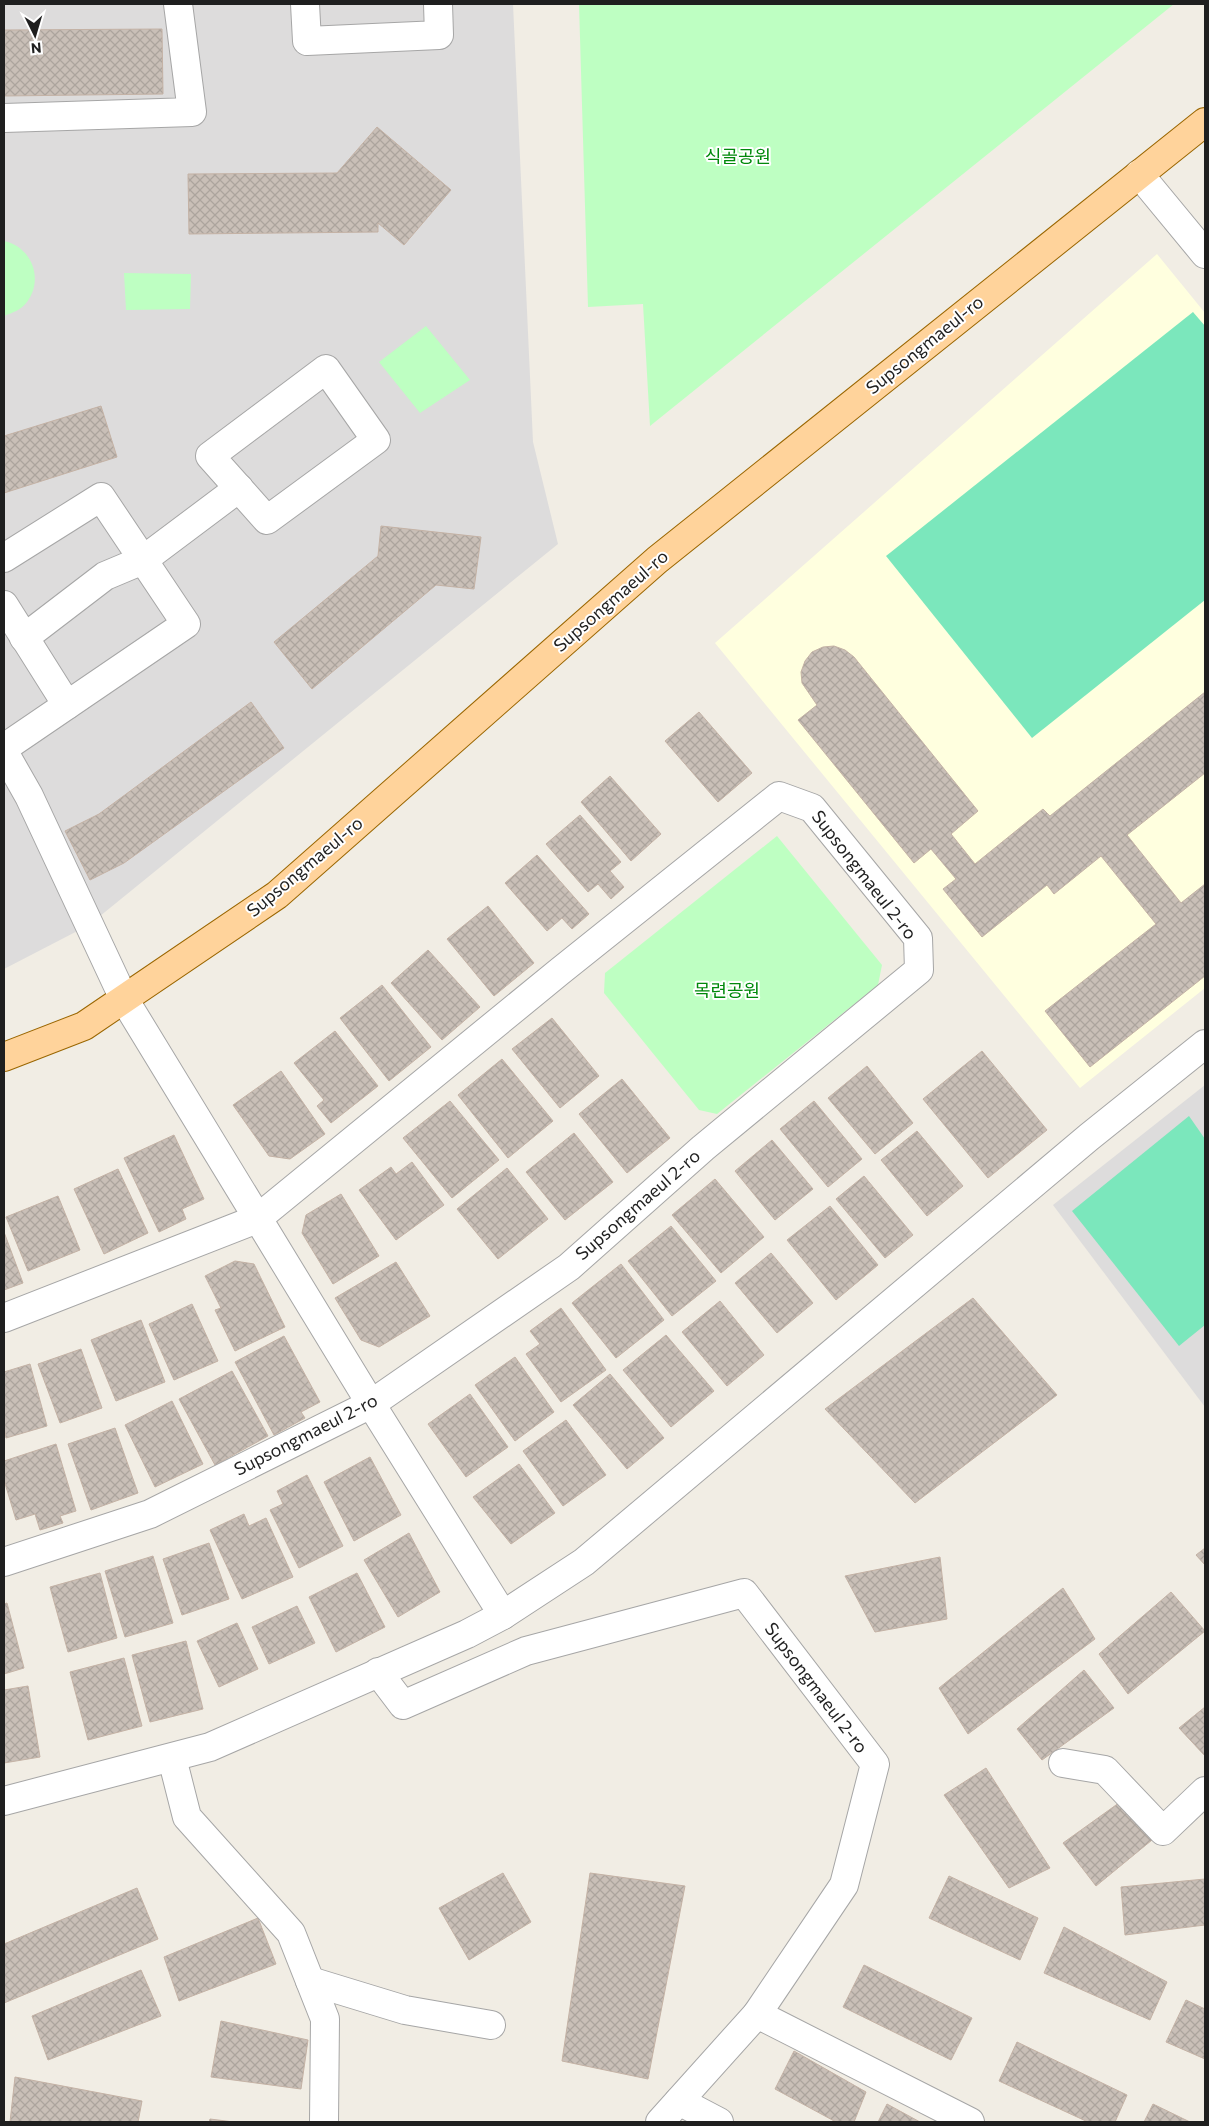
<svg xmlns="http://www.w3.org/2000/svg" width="1209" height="2126" viewBox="0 0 1209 2126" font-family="Commissioner,'Noto Sans KR',sans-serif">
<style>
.residential{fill:#dddcdc}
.education{fill:#ffffdf}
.park{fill:#beffc2}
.pitch{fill:#7be7bc}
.building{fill:url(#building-cross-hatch);stroke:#c4b2a5}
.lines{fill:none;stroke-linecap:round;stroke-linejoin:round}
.minor-casing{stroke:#a6a6a6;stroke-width:30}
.major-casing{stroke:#9a6600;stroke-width:30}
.minor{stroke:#fff;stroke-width:28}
.major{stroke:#ffd39b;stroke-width:28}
.labels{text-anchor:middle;stroke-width:4;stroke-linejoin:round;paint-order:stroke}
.park-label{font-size:18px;fill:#01890b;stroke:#fff}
.street-label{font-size:18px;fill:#1f1f1f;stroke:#fff}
</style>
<defs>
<pattern id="building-cross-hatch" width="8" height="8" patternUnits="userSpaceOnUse" patternTransform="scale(1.25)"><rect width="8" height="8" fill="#c9bfb7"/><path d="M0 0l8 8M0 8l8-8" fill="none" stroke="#aca49d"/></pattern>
</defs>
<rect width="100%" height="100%" fill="#f1ede4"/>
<g class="residential">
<polygon points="4,4 513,4 533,442 558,544 89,925 4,969"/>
<polygon points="1205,1085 1205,1407 1053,1205"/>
</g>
<polygon class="education" points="1157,254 1205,313 1205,988 1080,1088 715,643"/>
<g class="park">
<polygon points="579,4 1174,4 650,426 643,304 588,307"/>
<path d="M 4,241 C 32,247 44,279 27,302 C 21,310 12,313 4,316 Z"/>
<polygon points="124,273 191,274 190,309 126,310"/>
<polygon points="426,326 470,380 420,413 379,362"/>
<polygon points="777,836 882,965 878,985 717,1114 699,1110 604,993 605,973"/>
</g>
<g class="pitch">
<polygon points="1193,312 1205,326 1205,600 1032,738 886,556"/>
<polygon points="1189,1116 1205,1139 1205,1325 1179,1346 1072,1211"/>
</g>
<g class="building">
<polygon points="162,29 163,94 4,96 4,30"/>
<polygon points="377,127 451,190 404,245 378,223 378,232 189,234 188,174 337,173"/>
<polygon points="101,406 117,457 4,493 4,436"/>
<polygon points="381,526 481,537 474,589 436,585 312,689 274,642 378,556"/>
<polygon points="834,646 845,650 854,657 978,811 951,834 975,864 1043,809 1050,816 1205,692 1205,773 1127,835 1181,903 1205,884 1205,976 1090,1067 1045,1011 1156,924 1101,856 1054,894 1047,885 982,937 943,889 956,879 931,849 914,863 798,720 817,705 802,683 801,672 805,661 812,652 823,647"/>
<polygon points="251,702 284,748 124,863 90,880 65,831 99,814"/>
<polygon points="699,712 752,773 718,802 665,741"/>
<polygon points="610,776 661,834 631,861 581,802"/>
<polygon points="580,815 621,862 610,871 624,887 611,899 598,884 588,892 546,844"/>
<polygon points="537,855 589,914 572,929 562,918 547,931 505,883"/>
<polygon points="488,906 534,963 494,996 447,939"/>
<polygon points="428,950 480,1007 442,1040 391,983"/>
<polygon points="382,985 431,1047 389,1081 340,1018"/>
<polygon points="552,1018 599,1076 560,1108 512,1049"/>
<polygon points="335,1031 378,1086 331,1123 317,1106 324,1100 294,1063"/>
<polygon points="982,1051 1047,1130 988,1178 923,1099"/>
<polygon points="502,1059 553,1121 508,1158 458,1095"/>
<polygon points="867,1066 913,1123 875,1154 828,1098"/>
<polygon points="281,1071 325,1134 290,1159 269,1156 233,1105"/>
<polygon points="622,1079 670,1138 627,1173 579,1114"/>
<polygon points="450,1101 499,1160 452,1198 403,1138"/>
<polygon points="814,1101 862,1159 828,1187 780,1129"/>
<polygon points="917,1131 963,1186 927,1216 881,1160"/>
<polygon points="574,1133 613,1182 565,1220 526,1172"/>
<polygon points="174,1135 204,1199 182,1209 186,1219 159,1232 124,1158"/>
<polygon points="772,1140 813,1189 775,1220 735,1171"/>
<polygon points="412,1162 444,1205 396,1240 359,1190 391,1167 396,1174"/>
<polygon points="507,1168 548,1219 498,1259 457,1209"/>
<polygon points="118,1169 148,1233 104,1254 74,1189"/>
<polygon points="864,1176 913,1235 885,1258 836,1199"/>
<polygon points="715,1179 764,1237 721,1273 672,1215"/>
<polygon points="341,1194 379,1256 333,1284 302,1233 306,1215"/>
<polygon points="58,1196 80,1250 28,1271 6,1217"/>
<polygon points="830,1206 878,1265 836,1300 787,1240"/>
<polygon points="671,1226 716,1281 672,1316 628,1261"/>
<polygon points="4,1232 23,1283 4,1290"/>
<polygon points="771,1253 813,1303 777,1333 735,1283"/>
<polygon points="235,1261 254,1264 285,1327 235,1351 215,1310 221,1308 205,1276"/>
<polygon points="396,1262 430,1316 379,1347 361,1340 335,1298"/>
<polygon points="621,1264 664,1320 616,1358 572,1303"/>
<polygon points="973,1298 1057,1395 915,1503 825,1409"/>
<polygon points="720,1301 764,1355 727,1386 682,1332"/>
<polygon points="192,1304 218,1361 174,1380 149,1324"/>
<polygon points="561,1308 606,1370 561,1402 526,1354 540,1344 530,1331"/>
<polygon points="141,1320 165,1382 116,1401 91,1340"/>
<polygon points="666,1335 714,1391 671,1427 623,1370"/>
<polygon points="284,1336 320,1402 301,1412 305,1418 274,1435 235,1362"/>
<polygon points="81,1349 102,1408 60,1423 38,1364"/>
<polygon points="515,1357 554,1412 515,1441 475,1385"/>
<polygon points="30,1364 47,1426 6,1438 4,1428 4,1372"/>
<polygon points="232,1371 268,1436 215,1465 179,1399"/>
<polygon points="610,1374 664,1438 627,1469 573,1405"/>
<polygon points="470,1394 508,1447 466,1477 428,1424"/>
<polygon points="172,1401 203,1464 155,1487 125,1425"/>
<polygon points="566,1420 606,1475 563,1506 523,1451"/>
<polygon points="115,1428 138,1493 91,1510 68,1444"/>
<polygon points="56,1444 76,1511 60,1516 63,1523 40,1530 35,1514 16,1520 4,1480 4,1461"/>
<polygon points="370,1457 401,1515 354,1541 324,1482"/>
<polygon points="519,1464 555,1513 511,1544 473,1497"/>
<polygon points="307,1475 343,1546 299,1568 270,1510 283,1504 277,1491"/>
<polygon points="244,1514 249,1526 266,1518 293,1577 242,1599 210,1530"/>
<polygon points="409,1533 440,1592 398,1617 364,1560"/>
<polygon points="209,1543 229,1599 182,1615 163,1559"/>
<polygon points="1205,1548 1205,1565 1196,1555"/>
<polygon points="153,1556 173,1623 125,1637 105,1571"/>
<polygon points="940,1557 947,1619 875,1632 845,1576"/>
<polygon points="100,1573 117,1638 68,1652 50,1587"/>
<polygon points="357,1573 385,1627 336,1652 309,1597"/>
<polygon points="1063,1588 1095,1639 968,1734 939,1688"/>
<polygon points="1171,1592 1205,1631 1128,1694 1099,1654"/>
<polygon points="7,1603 24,1668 4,1674 4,1604"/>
<polygon points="297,1606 315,1643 269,1664 252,1627"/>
<polygon points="237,1623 258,1669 219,1687 197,1641"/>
<polygon points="186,1641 203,1709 150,1722 132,1655"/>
<polygon points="124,1658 142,1726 88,1740 70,1672"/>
<polygon points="1084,1670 1114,1708 1042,1760 1017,1729"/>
<polygon points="28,1686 40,1757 4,1763 4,1690"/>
<polygon points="1205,1707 1205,1756 1179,1728"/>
<polygon points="986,1768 1050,1868 1009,1888 944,1795"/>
<polygon points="1123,1800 1152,1840 1096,1886 1063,1843"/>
<polygon points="503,1873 531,1922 469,1960 439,1908"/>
<polygon points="590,1873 685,1886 648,2079 562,2061"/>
<polygon points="949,1876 1038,1918 1020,1960 929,1918"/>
<polygon points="1205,1879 1205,1925 1125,1935 1121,1887"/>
<polygon points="137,1888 158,1939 4,2003 4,1944"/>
<polygon points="258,1918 276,1964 179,2001 164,1957"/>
<polygon points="1064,1927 1167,1982 1150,2020 1044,1973"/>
<polygon points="864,1965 972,2018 951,2060 843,2007"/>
<polygon points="141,1970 161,2016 48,2060 32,2016"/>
<polygon points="1186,2000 1205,2009 1205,2059 1166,2042"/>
<polygon points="221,2021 308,2040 301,2089 211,2077"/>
<polygon points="1017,2042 1127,2095 1115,2122 1088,2122 999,2081"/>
<polygon points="794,2051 866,2092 854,2122 836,2122 775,2089"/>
<polygon points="15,2077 142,2101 138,2122 10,2122"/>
<polygon points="887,2104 920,2122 878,2122"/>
<polygon points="1153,2104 1190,2122 1144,2122"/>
<polygon points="210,2119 234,2122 209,2122"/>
</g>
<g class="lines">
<g class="minor-casing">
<g id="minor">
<polyline points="305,4 307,41 439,35 438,4"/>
<polyline points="4,118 192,112 178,4"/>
<polyline points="1139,174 1205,254"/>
<polygon points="326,369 376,440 267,520 210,456"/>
<polyline points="4,558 101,497 186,624 4,748"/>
<polyline points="4,605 67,705"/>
<polyline points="24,638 105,576 143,560 239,488"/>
<polyline points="4,752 29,796 124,999 371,1404 503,1615"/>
<polyline points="4,1318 257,1219 559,972 779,796 812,808 918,938 919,970 703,1148 569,1267 371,1404 150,1514 4,1562"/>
<polyline points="378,1672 403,1705 526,1651 744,1593 875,1764 844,1885 757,2014 660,2122"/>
<polyline points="172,1758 187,1817 291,1933 325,2019 324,2122"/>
<polyline points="1063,1763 1105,1770 1163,1831 1205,1791"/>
<polyline points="4,1801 210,1747 467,1634 503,1615 584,1562 1089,1137 1205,1044"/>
<polyline points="310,1981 405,2010 491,2025"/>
<polyline points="757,2014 970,2122"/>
<polyline points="679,2101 719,2122"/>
</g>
</g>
<g class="major-casing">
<polyline id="major" points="4,1057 84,1026 277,895 657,560 1205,122"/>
</g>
<use href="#minor" class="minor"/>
<use href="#major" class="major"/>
</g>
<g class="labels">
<g class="park-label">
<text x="738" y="163">식골공원</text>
<text x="727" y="997">목련공원</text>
</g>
<g class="street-label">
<text transform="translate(925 345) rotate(-39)" y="6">Supsongmaeul-ro</text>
<text transform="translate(611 601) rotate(-41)" y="6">Supsongmaeul-ro</text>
<text transform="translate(305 867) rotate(-40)" y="6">Supsongmaeul-ro</text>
<text transform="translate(864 875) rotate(52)" y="6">Supsongmaeul 2-ro</text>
<text transform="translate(638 1205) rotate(-41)" y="6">Supsongmaeul 2-ro</text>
<text transform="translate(306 1435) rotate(-27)" y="6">Supsongmaeul 2-ro</text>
<text transform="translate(816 1688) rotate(53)" y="6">Supsongmaeul 2-ro</text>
</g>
</g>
<rect width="1209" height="2126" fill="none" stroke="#1f1f1f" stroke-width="10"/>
<g transform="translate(35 35) rotate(175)" stroke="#ffffff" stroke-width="4" paint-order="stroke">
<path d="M0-4L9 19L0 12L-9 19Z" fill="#1f1f1f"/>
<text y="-8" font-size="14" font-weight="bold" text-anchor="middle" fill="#1f1f1f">N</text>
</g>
</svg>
